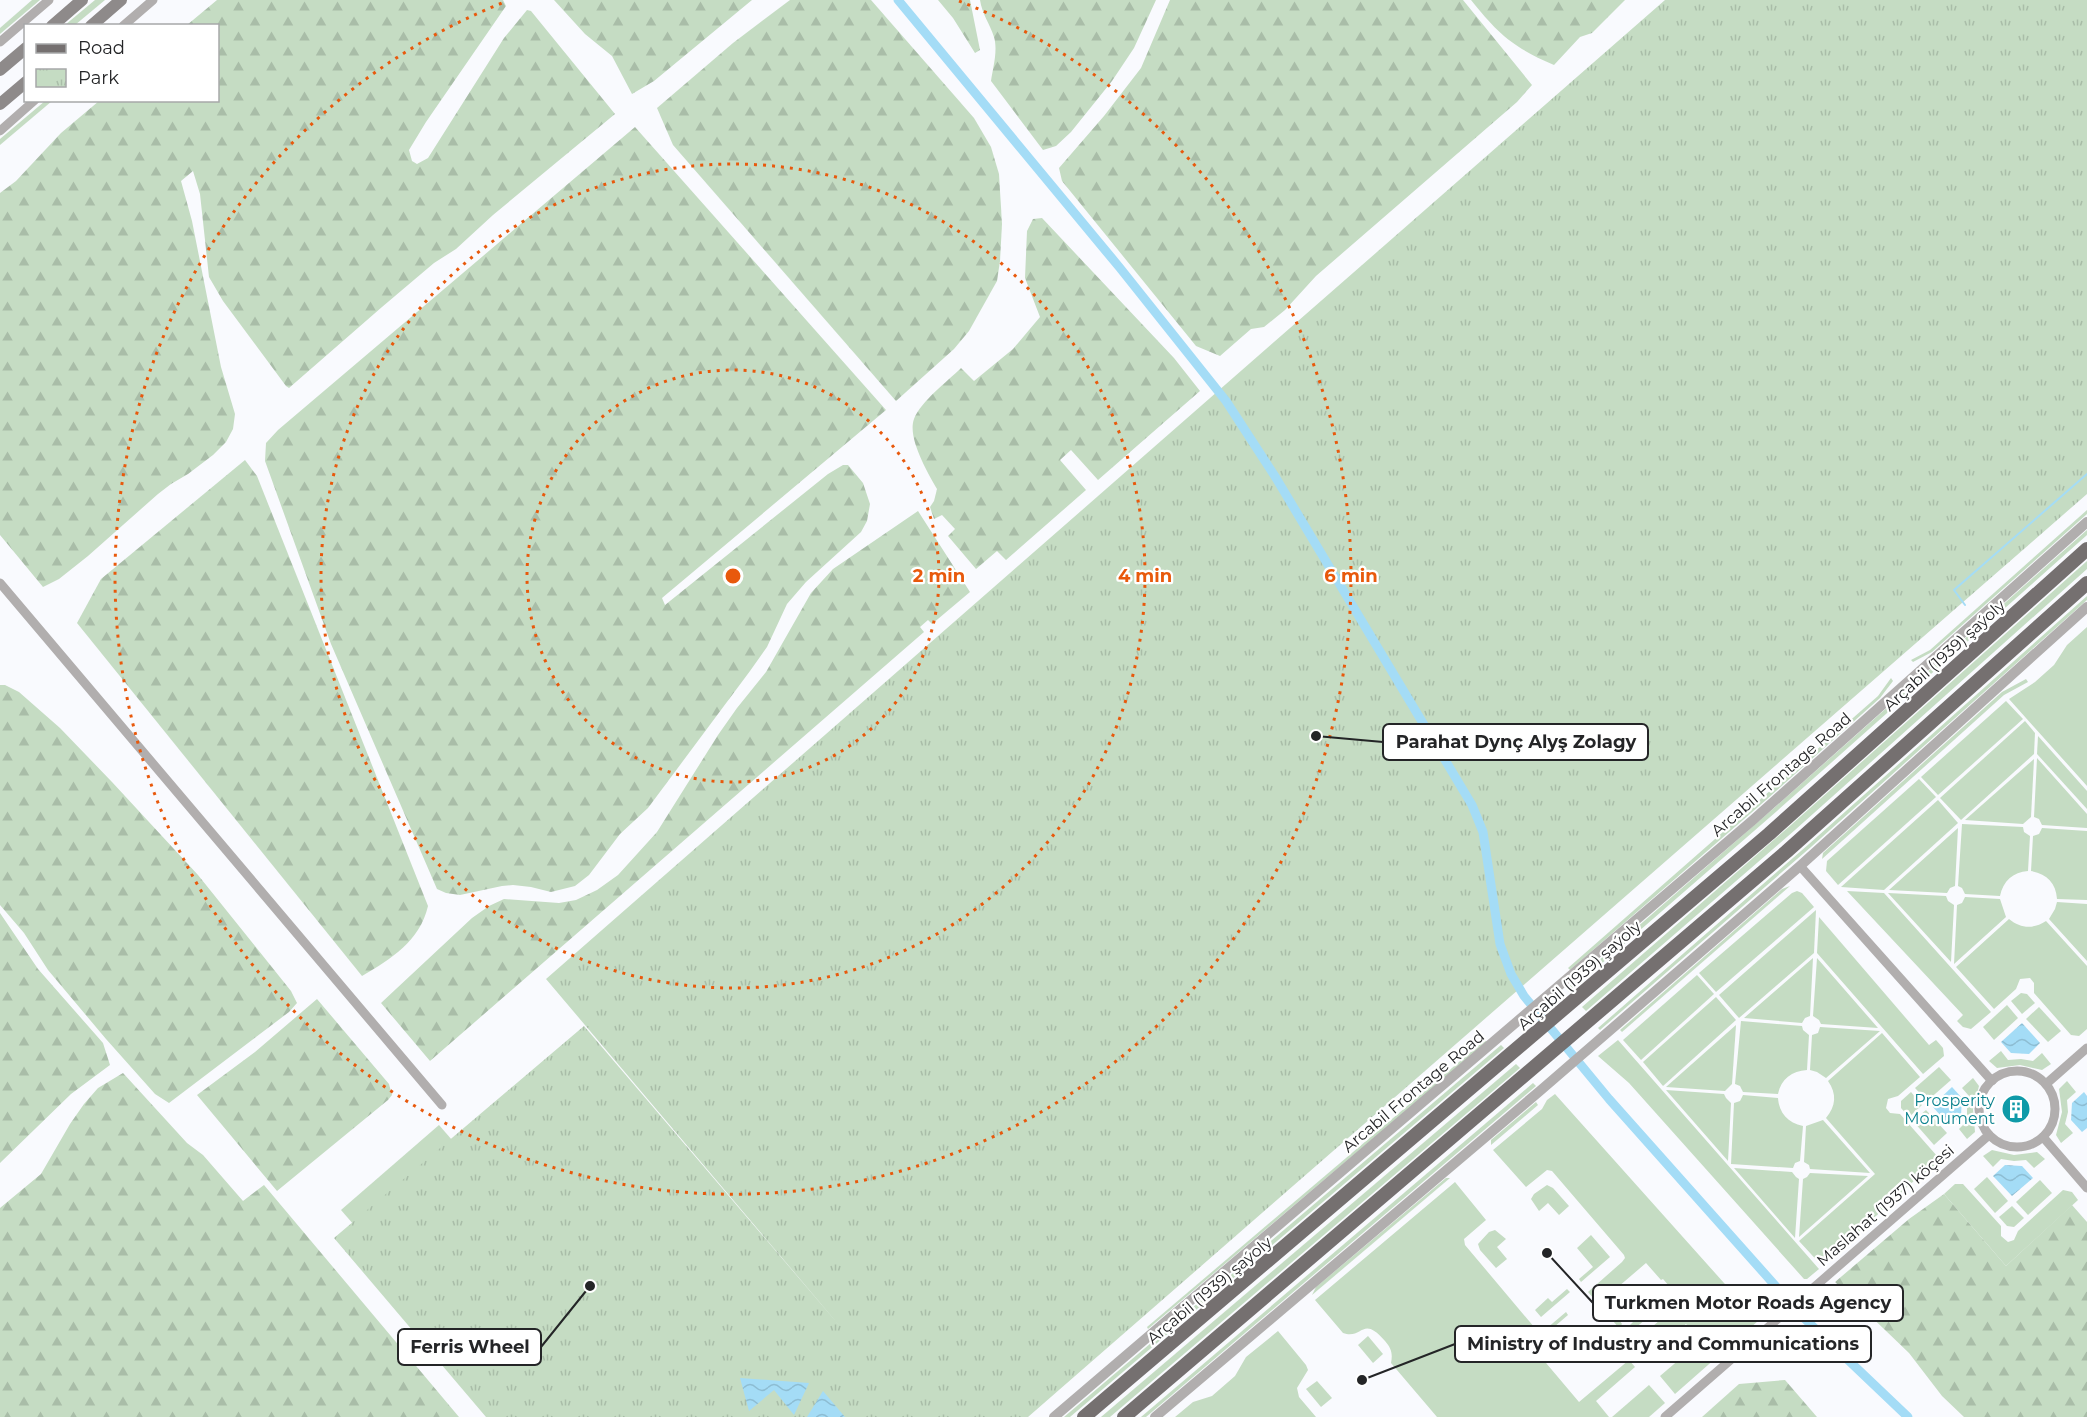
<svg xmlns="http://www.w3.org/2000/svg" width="2087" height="1417" viewBox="0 0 2087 1417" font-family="Montserrat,sans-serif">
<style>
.grass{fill:#c5dcc3}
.forest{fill:url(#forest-firs)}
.park{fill:url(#park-tufts)}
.water{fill:url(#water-waves)}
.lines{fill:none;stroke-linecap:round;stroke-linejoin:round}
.stream{stroke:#a4dcf6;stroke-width:2}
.canal{stroke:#a4dcf6;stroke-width:9}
.minor{stroke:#b1aeae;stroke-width:9}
.tertiary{stroke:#b1aeae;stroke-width:10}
.secondary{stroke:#8e8a8a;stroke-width:12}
.primary{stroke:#757070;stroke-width:14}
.ring{fill:none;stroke:#e8590c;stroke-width:3;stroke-dasharray:3 6}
.labels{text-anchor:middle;stroke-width:4.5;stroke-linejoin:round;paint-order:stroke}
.street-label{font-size:16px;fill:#242527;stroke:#fff}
.culture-label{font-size:16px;fill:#0d838f;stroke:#fff;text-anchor:end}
.centre{fill:#e8590c;stroke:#fff;stroke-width:3}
.ring-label{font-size:18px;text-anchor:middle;font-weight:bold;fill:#e8590c;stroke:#fff;stroke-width:4.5;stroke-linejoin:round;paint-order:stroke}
.leader{fill:none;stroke:#242527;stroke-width:2}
.callout-dot{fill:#242527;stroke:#fff;stroke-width:2}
.callout{fill:#fff;stroke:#242527;stroke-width:2}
.callout-label{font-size:18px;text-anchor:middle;font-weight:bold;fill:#242527}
</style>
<defs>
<pattern id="forest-firs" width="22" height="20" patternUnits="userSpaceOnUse" patternTransform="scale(1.5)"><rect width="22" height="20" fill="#c5dcc3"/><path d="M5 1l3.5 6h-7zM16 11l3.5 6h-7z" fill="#a9bda8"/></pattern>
<pattern id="park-tufts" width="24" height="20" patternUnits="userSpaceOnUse" patternTransform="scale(1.5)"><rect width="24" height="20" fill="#c5dcc3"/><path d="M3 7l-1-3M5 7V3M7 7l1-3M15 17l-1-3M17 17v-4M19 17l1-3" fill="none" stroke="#a9bda8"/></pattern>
<pattern id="water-waves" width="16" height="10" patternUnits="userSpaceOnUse" patternTransform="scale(1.5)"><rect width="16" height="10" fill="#a4dcf6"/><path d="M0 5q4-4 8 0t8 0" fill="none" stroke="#8dbdd3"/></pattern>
</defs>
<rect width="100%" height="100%" fill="#f9fafe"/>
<g class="grass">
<polygon points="32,0 40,0 0,34 0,28"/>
<polygon points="95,0 105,0 75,25 65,25"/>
<polygon points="45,101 52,101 0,145 0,139"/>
<polygon points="2087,510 2087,514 1932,652 1913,662 1911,660 1930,650"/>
<polygon points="2087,530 2087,535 1777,811 1569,992 1566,989 1774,808"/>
<polygon points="2087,561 2087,569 1795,830 1586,1011 1582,1007 1791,825"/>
<polygon points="2087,596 2087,600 1811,847 1600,1030 1598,1028 1809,844"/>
<polygon points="2087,627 2087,786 2009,699 2035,682 2054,665 2067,645"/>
<polygon points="1891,678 1893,681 1880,698 1766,800 1570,970 1568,968 1878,696"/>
<polygon points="2026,679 2028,682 2004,695 1822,859 1823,853 2002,692"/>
<polygon points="2006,701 2023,719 1938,795 1921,777"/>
<polygon points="2025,721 2035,733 2034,754 1961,820 1940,798"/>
<polygon points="2038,736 2087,791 2087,809 2037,754"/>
<polygon points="2037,758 2087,814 2087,828 2042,825 2039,819 2034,817"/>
<polygon points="2034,759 2031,817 2023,824 1965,820"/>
<polygon points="1919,779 1936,797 1838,885 1826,871 1827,861"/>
<polygon points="1938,800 1958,823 1884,890 1841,887"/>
<path d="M 1962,824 L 2023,827 L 2024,832 L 2030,836 L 2028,871 C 2013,872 2003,881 2000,896 L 1965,894 L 1962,888 L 1958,886 Z"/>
<polygon points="1958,828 1955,886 1950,888 1947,893 1889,890"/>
<path d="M 2042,828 L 2087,831 L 2087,900 L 2057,899 C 2056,883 2047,874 2031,871 L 2033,836 L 2039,834 Z"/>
<polygon points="1790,886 1622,1032 1620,1030 1782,889"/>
<polygon points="1797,891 1802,893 1814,907 1716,992 1699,973 1792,893"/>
<polygon points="1847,891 1884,893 1991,1012 1971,1029 1963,1027 1957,1021 1963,1015"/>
<polygon points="1888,893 1946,896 1948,901 1954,905 1951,962"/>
<polygon points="1965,897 2000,899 2006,917 1954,964 1957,905 1962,903"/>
<polygon points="2057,902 2087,904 2087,961 2049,919 2055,909"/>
<polygon points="1816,910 1814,953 1739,1018 1719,995"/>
<polygon points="1819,917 1929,1045 1936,1040 1943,1048 1944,1056 1923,1074 1817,953"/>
<path d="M 2009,919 C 2021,929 2034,929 2046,921 L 2087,966 L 2087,1029 L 2079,1036 L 2071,1035 L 2034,993 L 2034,983 L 2030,978 L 2020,979 L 2016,989 L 1994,1009 L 1956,967 Z"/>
<polygon points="1813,958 1810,1016 1805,1018 1802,1023 1744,1018"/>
<polygon points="1817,958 1878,1028 1821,1024 1819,1020 1813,1016"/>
<polygon points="1697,975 1714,994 1641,1060 1623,1040"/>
<polygon points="2021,993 2027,994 2035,1003 2022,1014 2011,1001"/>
<polygon points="1716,997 1736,1020 1663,1086 1643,1062"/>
<polygon points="2007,1005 2018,1018 1994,1040 1983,1027"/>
<polygon points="2039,1007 2061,1031 2048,1042 2026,1019"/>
<path d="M 1741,1021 L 1802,1026 L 1803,1030 L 1809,1035 L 1807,1070 C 1792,1071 1781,1079 1778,1094 L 1743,1092 L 1740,1086 L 1735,1084 Z"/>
<polygon points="1736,1025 1732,1084 1725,1091 1666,1087"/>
<polygon points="1820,1027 1880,1031 1826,1078 1817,1072 1810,1070 1812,1035 1818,1033"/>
<path d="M 1882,1033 L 1920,1077 L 1898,1096 L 1888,1099 L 1886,1108 L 1890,1113 L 1900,1114 L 1937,1156 L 1936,1164 L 1916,1179 L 1822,1266 L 1799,1241 L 1875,1174 L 1826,1118 C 1836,1106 1837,1094 1828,1081 Z"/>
<polygon points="1485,1040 1487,1042 1148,1329 1147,1327"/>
<polygon points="1618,1040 1819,1269 1807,1279 1804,1279 1629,1083 1598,1056"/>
<polygon points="1501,1045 1504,1048 1070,1417 1064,1417"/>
<polygon points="2001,1051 2008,1060 2021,1059 2033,1061 2042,1053 2051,1064 2042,1070 2020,1065 1997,1068 1989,1061"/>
<polygon points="1516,1064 1520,1068 1110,1417 1101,1417"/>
<polygon points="1939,1067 1951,1080 1927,1101 1915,1088"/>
<polygon points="1973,1078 1979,1086 1973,1109 1975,1132 1967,1139 1959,1129 1967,1121 1967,1109 1969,1096 1962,1088"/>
<polygon points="2067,1081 2076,1092 2067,1100 2068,1112 2065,1124 2073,1133 2061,1143 2056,1135 2062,1112 2059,1089"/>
<polygon points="1533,1083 1536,1086 1146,1417 1141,1417"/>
<polygon points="1666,1090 1724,1094 1726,1098 1731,1103 1728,1161"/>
<polygon points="1911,1092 1922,1105 1909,1117 1901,1108 1901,1101"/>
<polygon points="1555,1094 1758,1321 1675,1394 1660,1376 1701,1341 1686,1324 1651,1353 1638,1339 1682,1301 1663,1279 1661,1280 1646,1263 1604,1299 1617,1314 1611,1319 1588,1292 1622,1262 1625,1258 1624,1255 1552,1171 1547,1170 1526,1187 1493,1150 1542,1109 1547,1100"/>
<path d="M 1743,1095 L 1778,1098 C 1779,1113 1788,1123 1803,1126 L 1800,1161 L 1795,1163 L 1793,1168 L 1731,1164 L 1734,1103 L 1740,1101 Z"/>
<polygon points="1536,1102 1538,1105 1491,1145 1491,1140"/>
<polygon points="1926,1110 1947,1133 1934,1145 1913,1121"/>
<polygon points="1823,1120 1870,1173 1810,1169 1809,1165 1804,1162 1806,1126"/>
<polygon points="439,1125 452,1140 354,1225 341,1210"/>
<polygon points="1992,1150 2014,1155 2037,1152 2045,1159 2034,1168 2026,1160 2014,1161 2001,1159 1993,1167 1983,1156"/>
<polygon points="1734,1168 1792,1172 1796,1177 1799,1179 1795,1238"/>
<polygon points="1810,1173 1868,1176 1799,1237 1803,1179 1807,1177"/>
<polygon points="1987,1177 2008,1201 1995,1213 1974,1189"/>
<polygon points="1446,1178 1450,1178 1312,1295 1316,1287"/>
<polygon points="2040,1180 2052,1193 2028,1215 2016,1202"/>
<path d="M 1455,1182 L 1486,1220 L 1464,1239 L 1465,1245 L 1540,1334 L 1566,1312 L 1568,1315 L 1540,1339 L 1538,1337 L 1530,1344 L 1579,1402 L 1629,1360 L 1635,1367 L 1596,1401 L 1609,1417 L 1437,1417 L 1391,1363 C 1393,1353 1391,1348 1385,1341 C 1362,1314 1363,1340 1343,1333 L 1315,1300 Z"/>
<polygon points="1955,1184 1963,1184 2001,1226 2001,1236 2008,1242 2014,1240 2018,1231 2063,1190 2072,1192 2078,1200 2006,1266 1944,1194"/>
<polygon points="1547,1185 1553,1188 1569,1206 1559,1215 1548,1203 1539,1211 1531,1199 1534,1194"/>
<polygon points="2012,1206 2024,1218 2014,1227 2007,1226 1999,1217"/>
<polygon points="1495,1230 1506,1239 1497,1247 1507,1259 1496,1268 1480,1250 1478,1244 1489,1232"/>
<polygon points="1591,1235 1610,1257 1581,1282 1579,1279 1593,1267 1577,1248"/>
<polygon points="1640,1285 1646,1293 1651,1289 1664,1304 1634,1329 1630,1325 1633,1322 1627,1316 1620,1321 1622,1324 1619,1328 1613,1321 1620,1314 1614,1307"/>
<polygon points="1567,1289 1570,1292 1541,1317 1535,1310 1548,1298 1552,1302"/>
<polygon points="1278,1331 1306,1365 1308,1370 1297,1388 1299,1397 1316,1417 1175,1417 1193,1402 1212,1396 1235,1376 1246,1357"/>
<polygon points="1368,1336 1383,1354 1373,1363 1358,1345"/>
<polygon points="1317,1381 1332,1398 1321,1407 1306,1389"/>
<polygon points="1649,1385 1665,1403 1649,1417 1612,1417"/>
</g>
<g class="forest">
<polygon points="217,0 503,0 506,6 426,122 409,150 412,161 417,164 428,158 504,38 527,10 531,11 615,114 493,215 456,249 434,263 382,307 289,388 286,386 223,301 209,277 200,194 193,171 181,181 192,221 221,367 235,414 233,429 226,442 213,455 188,474 171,484 158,494 88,556 59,579 43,587 0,535 0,193 16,181 61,133 99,101 218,100 218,26 187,25"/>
<polygon points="554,0 752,0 654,81 632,94 612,56 585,34"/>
<polygon points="790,0 871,0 974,118 991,147 999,174 1002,224 1000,261 997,281 969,331 954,349 896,401 673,145 657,108 733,43"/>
<polygon points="938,0 970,0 980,50 975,53 953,18"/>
<path d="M 980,0 L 1156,0 L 1134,48 L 1112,81 L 1071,132 L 1056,146 L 1043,150 L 991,81 C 993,67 998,51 994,37 C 990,24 982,14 980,0 Z"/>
<polygon points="1170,0 1463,0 1532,85 1517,102 1316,276 1285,310 1264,327 1251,329 1220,356 1196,346 1062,181 1059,168 1104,116 1141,68"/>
<path d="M 1471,0 L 1625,0 L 1592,33 L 1580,37 L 1554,65 C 1514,48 1498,34 1471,0 Z"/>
<polygon points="635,127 886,410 662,598 665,605 828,474 843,465 848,465 863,483 870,504 867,521 861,532 806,582 787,604 767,647 750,671 648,808 620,834 589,875 575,886 551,892 531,887 513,885 502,886 460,895 446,893 437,889 331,644 265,461 266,443 278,430"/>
<path d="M 1042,218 L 1174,358 L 1200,391 L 1098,480 L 1071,450 L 1060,460 L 1086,490 L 1006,560 L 997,551 L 976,569 L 948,536 L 955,529 L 942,515 L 934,519 L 930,507 L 934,501 L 937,489 C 928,473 907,438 914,419 C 921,401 947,382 961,368 L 974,381 L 1013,349 L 1040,317 L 1025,278 L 1027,231 L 1033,219 Z"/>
<path d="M 245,460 L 257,476 L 428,906 C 420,941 391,959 362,976 L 77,623 L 101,579 Z"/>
<polygon points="918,511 970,592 932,624 928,620 920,627 924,632 430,1061 381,1003 472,918 489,906 504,899 559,903 576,900 597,890 618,875 657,832 718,735 737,708 766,672 811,593 833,569"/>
<polygon points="0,685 5,685 19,692 60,728 112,782 198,875 291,991 297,1003 289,1012 169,1103 155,1094 106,1039 48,970 24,933 0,905"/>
<polygon points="0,913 38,969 103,1043 110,1065 71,1094 0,1163"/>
<polygon points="317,999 389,1084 392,1095 388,1100 277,1191 197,1095 255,1052"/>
<polygon points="123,1073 187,1143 203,1155 243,1201 264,1185 459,1417 0,1417 0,1208 41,1174 70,1124 84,1104 98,1088"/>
<polygon points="1944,1194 2006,1266 2072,1205 2087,1222 2087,1417 1964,1417 1942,1396 1909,1353 1835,1282 1909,1219"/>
<polygon points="1785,1380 1817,1417 1702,1417 1739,1384"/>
</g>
<polygon class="park" points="1665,0 2087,0 2087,494 1028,1417 486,1417 334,1238 584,1026 844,1331 546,979"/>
<g class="water">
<polygon points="2022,1023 2040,1043 2029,1054 2011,1053 2001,1042"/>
<polygon points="1952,1087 1962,1098 1961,1116 1950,1126 1932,1106"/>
<polygon points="2084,1092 2087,1096 2087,1128 2082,1132 2071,1120 2072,1103"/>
<polygon points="2005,1165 2022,1166 2033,1178 2012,1196 1993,1176"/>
<polygon points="740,1378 809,1383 794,1415 774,1390 749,1411"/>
<polygon points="823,1391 845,1417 807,1417"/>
</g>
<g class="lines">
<polyline class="stream" points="1965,605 1954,590 2087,474"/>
<polyline class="canal" points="898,0 1120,268 1226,401 1276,478 1472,805 1483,832 1500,944 1511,974 1524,996 1609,1099 1805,1319 1908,1417"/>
<g class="minor">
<polyline points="123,26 153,0"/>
<polyline points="0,42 49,0"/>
<polyline points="0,131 35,100"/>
<polyline points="0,583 442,1105"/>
<polyline points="1800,866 1992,1081"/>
<circle cx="2017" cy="1109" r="38"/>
<polyline points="2046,1084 2087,1048"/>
<polyline points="2043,1137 2087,1188"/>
<polyline points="1665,1417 1989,1135"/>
</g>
<g class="tertiary">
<polyline points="1054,1417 1753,820 2087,522"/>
<polyline points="1155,1417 1541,1090 1800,866 2087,607"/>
</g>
<g class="secondary">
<polyline points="52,26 82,0"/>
<polyline points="91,26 121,0"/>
<polyline points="0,70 26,48"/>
<polyline points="0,104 26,82"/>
</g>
<g class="primary">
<polyline points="1084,1417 1769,834 2087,549"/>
<polyline points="1124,1417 1786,852 2087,583"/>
</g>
</g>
<g class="ring">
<circle cx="733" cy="576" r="206"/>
<circle cx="733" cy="576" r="412"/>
<path d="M959 1A618 618 0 1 1 507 1"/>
</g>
<defs>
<g id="building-disc" transform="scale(1.5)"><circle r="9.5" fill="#0f9aa8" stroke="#fff"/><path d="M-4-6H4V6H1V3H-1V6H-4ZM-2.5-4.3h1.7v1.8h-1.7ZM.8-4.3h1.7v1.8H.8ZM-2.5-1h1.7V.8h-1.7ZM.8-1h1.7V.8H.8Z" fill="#fff"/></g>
</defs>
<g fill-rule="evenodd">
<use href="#building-disc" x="2016" y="1109"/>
</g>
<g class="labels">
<g class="street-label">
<text transform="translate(1944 655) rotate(-42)" y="6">Arçabil (1939) şaýoly</text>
<text transform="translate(1781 774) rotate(-41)" y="6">Arcabil Frontage Road</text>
<text transform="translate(1579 975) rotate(-41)" y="6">Arçabil (1939) şaýoly</text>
<text transform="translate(1413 1091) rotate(-40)" y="6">Arcabil Frontage Road</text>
<text transform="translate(1885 1205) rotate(-41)" y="6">Maslahat (1937) köçesi</text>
<text transform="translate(1209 1290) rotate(-40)" y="6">Arçabil (1939) şaýoly</text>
</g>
<g class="culture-label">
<text x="1995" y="1106">Prosperity<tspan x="1995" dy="18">Monument</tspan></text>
</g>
</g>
<circle cx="733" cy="576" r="9" class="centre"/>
<g class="ring-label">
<text x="939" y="582">2 min</text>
<text x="1145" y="582">4 min</text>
<text x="1351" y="582">6 min</text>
</g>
<path class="leader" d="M1316 736L1383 742M1547 1253L1593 1303M1362 1380L1455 1344M590 1286L541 1347"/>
<g class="callout-dot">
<circle cx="1316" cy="736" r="6"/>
<circle cx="1547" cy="1253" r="6"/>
<circle cx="1362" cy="1380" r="6"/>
<circle cx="590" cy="1286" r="6"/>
</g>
<g class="callout">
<rect x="1383" y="724" width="265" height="36" rx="6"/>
<rect x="1593" y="1285" width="310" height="36" rx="6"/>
<rect x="1455" y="1326" width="416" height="36" rx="6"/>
<rect x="398" y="1329" width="143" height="36" rx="6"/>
</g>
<g class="callout-label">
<text x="1516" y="748">Parahat Dynç Alyş Zolagy</text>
<text x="1748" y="1309">Turkmen Motor Roads Agency</text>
<text x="1663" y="1350">Ministry of Industry and Communications</text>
<text x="470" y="1353">Ferris Wheel</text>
</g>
<rect x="24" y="24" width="195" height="78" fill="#ffffff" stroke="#a7a8a9" stroke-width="1.5"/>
<rect x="36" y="44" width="30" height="9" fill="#757070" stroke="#a7a8a9" stroke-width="1.5"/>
<text x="78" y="54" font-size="18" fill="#242527">Road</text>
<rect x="36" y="69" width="30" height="18" fill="url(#park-tufts)" stroke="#a7a8a9" stroke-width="1.5"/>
<text x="78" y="84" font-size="18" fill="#242527">Park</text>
</svg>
